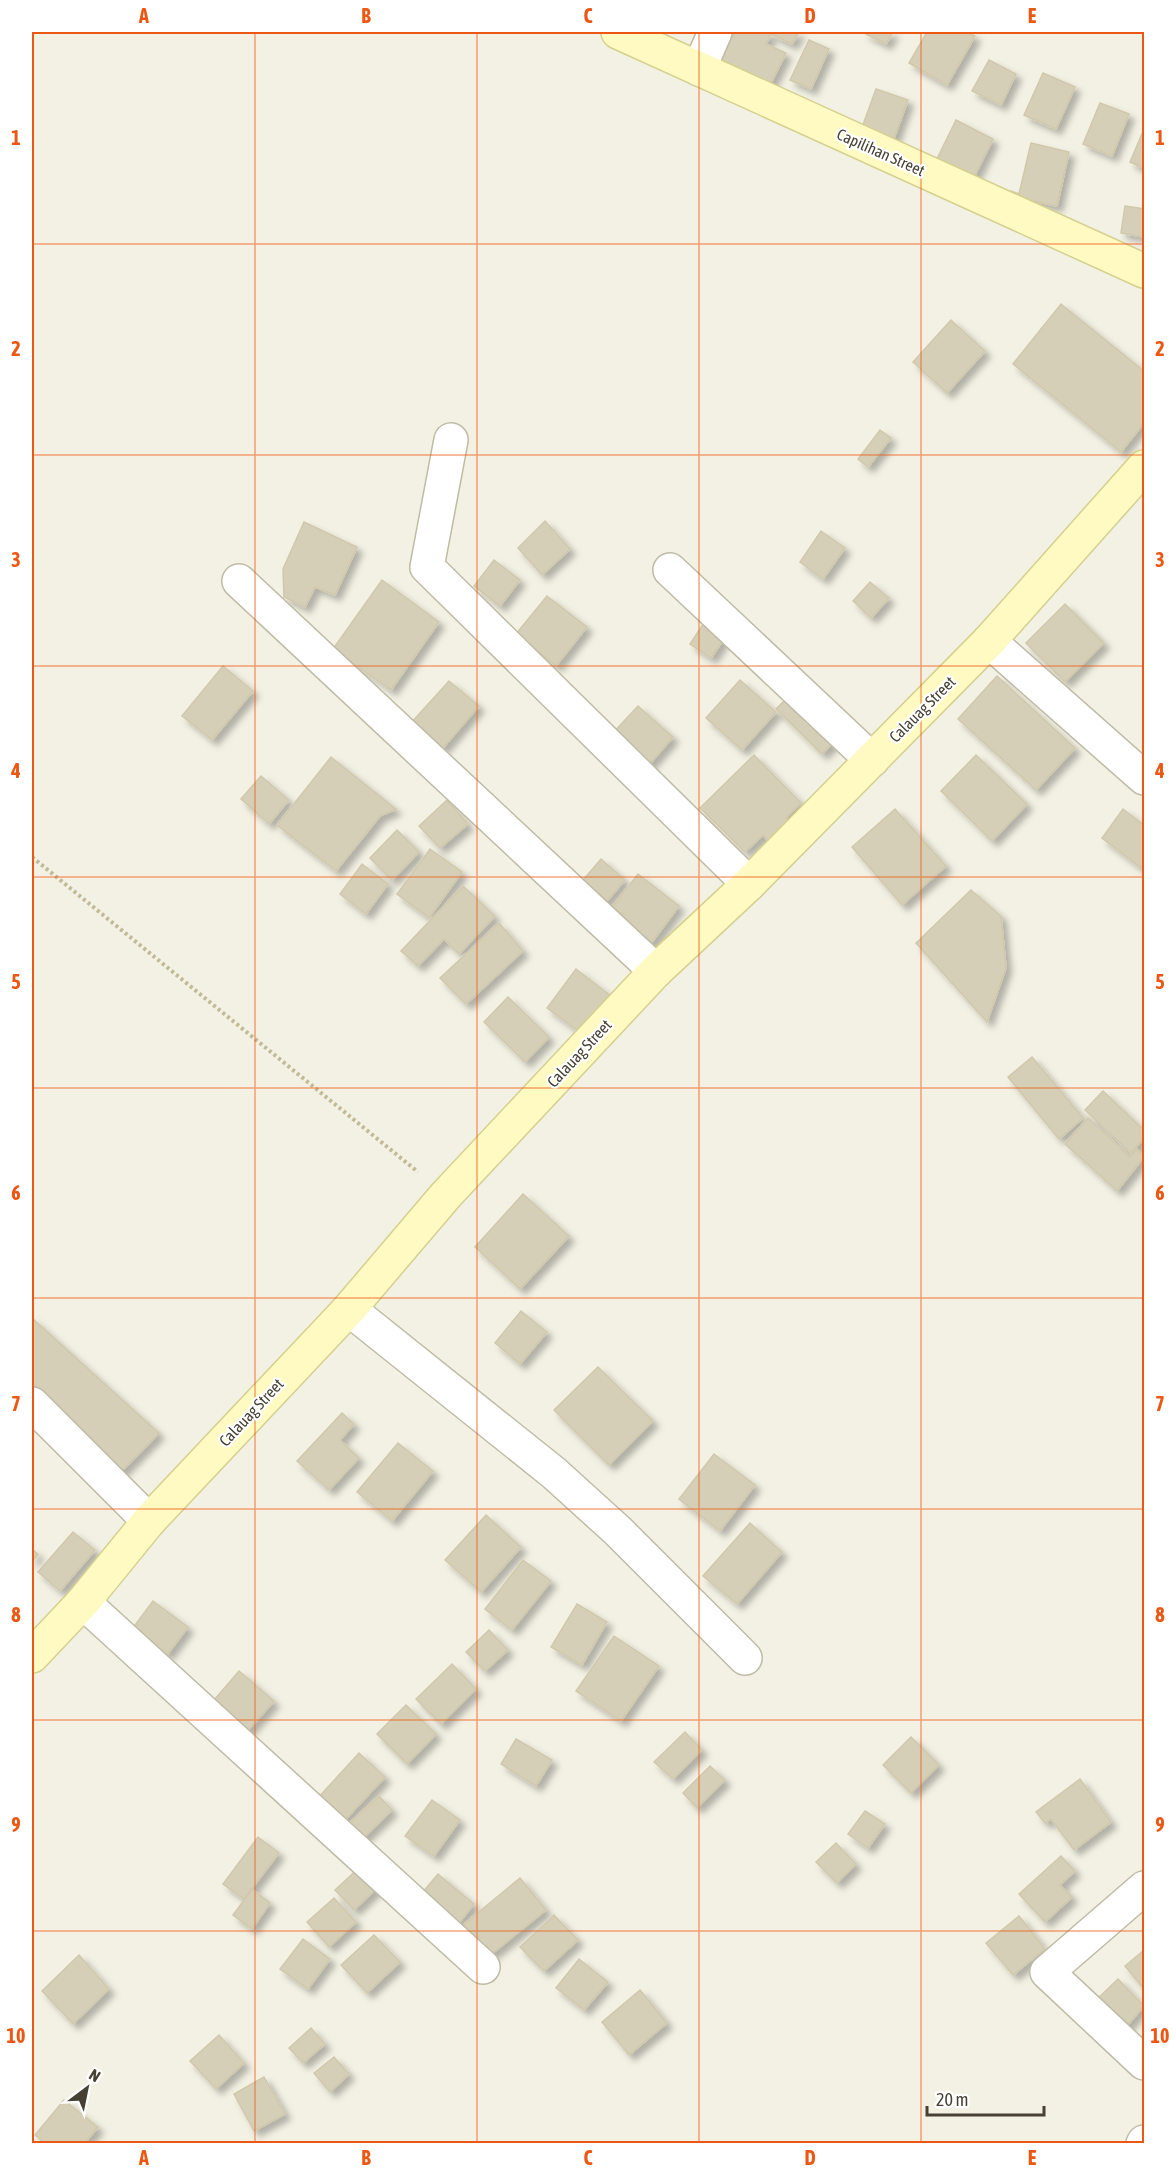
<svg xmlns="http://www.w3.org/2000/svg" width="1176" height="2175" viewBox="0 0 1176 2175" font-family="'Asap Condensed',sans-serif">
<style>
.building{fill:#d6cfb8;stroke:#d1c8ab;stroke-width:1.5;filter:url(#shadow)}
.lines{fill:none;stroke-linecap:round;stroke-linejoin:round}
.street-casing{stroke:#bfbba6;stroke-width:36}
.secondary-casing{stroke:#d6d08f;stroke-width:36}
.path{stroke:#c2ba96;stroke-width:4;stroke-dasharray:3 3;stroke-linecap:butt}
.street{stroke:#fff;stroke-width:33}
.secondary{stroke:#fffac2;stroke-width:33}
.grid{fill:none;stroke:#ec5813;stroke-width:1.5;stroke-opacity:0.55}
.labels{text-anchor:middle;stroke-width:4.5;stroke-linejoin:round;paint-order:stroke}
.street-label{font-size:16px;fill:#464133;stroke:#fff}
.neatline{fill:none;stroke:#ec5813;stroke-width:2}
.grid-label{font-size:20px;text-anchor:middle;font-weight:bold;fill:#ec5813}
</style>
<defs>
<filter id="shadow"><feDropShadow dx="5.5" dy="5.5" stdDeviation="3" flood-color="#0004"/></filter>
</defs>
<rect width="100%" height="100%" fill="#f3f1e3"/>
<g class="building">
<polygon points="735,32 799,32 792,44 771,34 766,44 786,53 768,89 718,65"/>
<polygon points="927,32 967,32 975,36 947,85 909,63"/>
<polygon points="864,33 864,32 893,32 886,44"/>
<polygon points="809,40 829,49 811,89 790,80"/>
<polygon points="989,60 1016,74 1001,105 972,91"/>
<polygon points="1043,73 1075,87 1056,129 1024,115"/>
<polygon points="876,89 908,100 892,144 860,133"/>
<polygon points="1100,103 1129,114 1112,156 1083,144"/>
<polygon points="956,120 993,139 970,185 933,167"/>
<polygon points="1144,129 1144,168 1130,162"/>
<polygon points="1031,143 1069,152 1057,206 1010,196 1011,191 1019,194"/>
<polygon points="1125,206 1144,209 1144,237 1121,233"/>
<polygon points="1061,304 1144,371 1144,423 1121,452 1013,364"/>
<polygon points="951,320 985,351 947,393 913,362"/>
<polygon points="880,430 891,438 868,467 858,459"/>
<polygon points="545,521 570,549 542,575 518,548"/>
<polygon points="304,522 357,547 335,595 315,587 305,607 284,597 283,569"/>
<polygon points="821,531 845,548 823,579 800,562"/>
<polygon points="494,560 520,580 500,606 474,586"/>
<polygon points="382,580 439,622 391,690 333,649"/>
<polygon points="870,582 889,598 871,618 853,601"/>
<polygon points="547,596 587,627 556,666 516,634"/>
<polygon points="1065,604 1104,643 1065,682 1026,643"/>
<polygon points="707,618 728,633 711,658 690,644"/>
<polygon points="223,666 253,691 212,740 182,716"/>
<polygon points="997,676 1075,748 1036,790 958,719"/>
<polygon points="740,680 776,712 742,750 706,718"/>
<polygon points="449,681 479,706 442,749 411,723"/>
<polygon points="795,690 841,735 822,754 776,709"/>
<polygon points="638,706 673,737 648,766 612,734"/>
<polygon points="754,755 801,803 786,818 794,827 773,846 763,835 745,852 700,808"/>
<polygon points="976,755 1027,804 992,841 941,791"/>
<polygon points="331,757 396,809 380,816 336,871 277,825"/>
<polygon points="261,776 289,800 269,824 241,799"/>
<polygon points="447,800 468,824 440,848 419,826"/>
<polygon points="895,809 946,866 902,905 852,847"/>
<polygon points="1123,809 1144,825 1144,863 1141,868 1102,838"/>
<polygon points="397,830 419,852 392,880 370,858"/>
<polygon points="430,849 462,872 429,918 397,894"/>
<polygon points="601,859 625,880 601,908 577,887"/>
<polygon points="362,864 388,884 366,914 340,894"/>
<polygon points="638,874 679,906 650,945 608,912"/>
<polygon points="463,886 495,916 459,954 444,939 418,966 401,951"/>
<polygon points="971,890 1001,916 1006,968 987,1022 916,943"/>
<polygon points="499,923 523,951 466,1004 440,978"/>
<polygon points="576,969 616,1000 588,1038 547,1008"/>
<polygon points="508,997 549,1037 525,1062 484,1022"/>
<polygon points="1032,1057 1083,1118 1059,1139 1008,1077"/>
<polygon points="1103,1091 1144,1130 1144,1138 1131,1153 1085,1110"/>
<polygon points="1088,1118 1130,1157 1137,1149 1144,1157 1117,1191 1065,1144"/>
<polygon points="523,1194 569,1236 520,1289 475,1247"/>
<polygon points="521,1311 547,1332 520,1364 495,1343"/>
<polygon points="32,1318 159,1433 118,1475 32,1394"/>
<polygon points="598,1367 653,1421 609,1465 554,1410"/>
<polygon points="342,1413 354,1424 340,1440 359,1458 329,1490 297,1461"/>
<polygon points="398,1443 433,1471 392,1521 357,1492"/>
<polygon points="714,1454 755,1485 720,1531 679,1499"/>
<polygon points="486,1515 521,1547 481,1592 445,1560"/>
<polygon points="750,1523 782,1552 737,1604 703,1576"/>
<polygon points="73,1532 95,1550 60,1591 38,1572"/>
<polygon points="32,1549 38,1554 32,1562"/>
<polygon points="523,1560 551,1581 512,1630 485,1609"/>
<polygon points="153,1601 188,1627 167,1655 132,1629"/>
<polygon points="577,1604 607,1622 582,1665 551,1647"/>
<polygon points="489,1630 508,1650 485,1671 466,1652"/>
<polygon points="614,1636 659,1666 621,1721 576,1691"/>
<polygon points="452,1664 476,1689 441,1724 416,1699"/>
<polygon points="239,1671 274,1701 243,1736 209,1706"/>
<polygon points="406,1705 436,1734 407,1764 377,1734"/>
<polygon points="685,1732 702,1750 673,1779 654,1762"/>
<polygon points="911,1737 939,1765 911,1793 883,1765"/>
<polygon points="516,1739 552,1760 536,1786 501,1764"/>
<polygon points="359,1753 385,1777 342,1823 317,1799"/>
<polygon points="710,1766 725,1780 697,1808 683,1793"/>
<polygon points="1080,1779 1111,1822 1074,1850 1051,1819 1045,1823 1036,1812"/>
<polygon points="379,1796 392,1810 358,1843 344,1828"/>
<polygon points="432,1800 460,1820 434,1856 405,1836"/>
<polygon points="865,1811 885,1824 868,1848 848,1834"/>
<polygon points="258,1837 279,1853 244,1899 223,1884"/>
<polygon points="836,1843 856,1864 837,1883 816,1862"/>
<polygon points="1061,1856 1075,1871 1060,1885 1072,1897 1045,1922 1019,1894"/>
<polygon points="361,1866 380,1885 354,1910 335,1890"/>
<polygon points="438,1874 474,1904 454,1929 417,1899"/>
<polygon points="520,1878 546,1910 489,1956 463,1925"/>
<polygon points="252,1889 270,1903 252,1929 233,1915"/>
<polygon points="334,1898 356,1922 329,1947 307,1922"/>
<polygon points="554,1915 578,1940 544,1971 520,1947"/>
<polygon points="1019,1916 1045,1949 1013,1975 986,1943"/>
<polygon points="374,1935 400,1962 367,1993 341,1965"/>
<polygon points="303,1939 330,1959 308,1989 280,1969"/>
<polygon points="1144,1950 1144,1989 1125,1966"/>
<polygon points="79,1955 109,1989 73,2024 42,1991"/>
<polygon points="579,1959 608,1982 584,2010 556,1988"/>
<polygon points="1118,1979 1144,2006 1120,2034 1092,2004"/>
<polygon points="640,1990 667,2023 629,2055 602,2022"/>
<polygon points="311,2028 325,2044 303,2063 289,2048"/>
<polygon points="219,2035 244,2063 216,2089 190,2061"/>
<polygon points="334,2057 349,2074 330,2092 314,2073"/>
<polygon points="264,2077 285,2114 254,2131 234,2094"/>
<polygon points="64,2100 98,2127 84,2144 45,2144 35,2135"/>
</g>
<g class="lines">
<g class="street-casing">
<g id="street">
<polyline points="699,69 715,32"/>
<polyline points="451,440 427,567 749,884"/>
<polyline points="670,570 872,760"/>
<polyline points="239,581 656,971"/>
<polyline points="989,641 1144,778"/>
<polyline points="349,1309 554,1473 618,1531 745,1658"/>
<polyline points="32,1404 149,1521"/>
<polyline points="83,1602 483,1967"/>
<polyline points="1144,1888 1047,1972 1144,2063"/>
<polyline points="1143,2144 1144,2142"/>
</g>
</g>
<g class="secondary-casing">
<g id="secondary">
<polyline points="618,32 1144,271"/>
<polyline points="32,1656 83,1602 149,1521 349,1309 446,1195 656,971 749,884 989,641 1144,467"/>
</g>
</g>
<polyline class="path" points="32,857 418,1172"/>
<use href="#street" class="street"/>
<use href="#secondary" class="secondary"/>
</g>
<path class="grid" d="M 255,32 L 255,2144M 477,32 L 477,2144M 699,32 L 699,2144M 921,32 L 921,2144M 32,244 L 1144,244M 32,455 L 1144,455M 32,666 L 1144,666M 32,877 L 1144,877M 32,1088 L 1144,1088M 32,1298 L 1144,1298M 32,1509 L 1144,1509M 32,1720 L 1144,1720M 32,1931 L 1144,1931"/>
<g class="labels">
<g class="street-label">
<text transform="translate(881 152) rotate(24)" y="6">Capilihan Street</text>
<text transform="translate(922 709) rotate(-45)" y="6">Calauag Street</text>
<text transform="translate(579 1053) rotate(-47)" y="6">Calauag Street</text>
<text transform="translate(251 1412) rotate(-47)" y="6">Calauag Street</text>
</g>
</g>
<rect width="1176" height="2175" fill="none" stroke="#ffffff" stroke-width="66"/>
<g transform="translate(87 2088) rotate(32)" stroke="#ffffff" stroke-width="4.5" paint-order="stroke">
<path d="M0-4.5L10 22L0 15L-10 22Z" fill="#464133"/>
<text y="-9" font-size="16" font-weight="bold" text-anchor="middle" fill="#464133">N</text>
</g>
<path d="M927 2106v9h117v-9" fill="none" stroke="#464133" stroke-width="3"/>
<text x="936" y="2106" font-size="18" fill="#464133" stroke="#ffffff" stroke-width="4.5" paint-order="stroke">20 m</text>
<rect x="33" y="33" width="1110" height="2109" class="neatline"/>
<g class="grid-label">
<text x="144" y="23">A</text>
<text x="366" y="23">B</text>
<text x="588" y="23">C</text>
<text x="810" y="23">D</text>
<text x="1032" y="23">E</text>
<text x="16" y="145">1</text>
<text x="1160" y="145">1</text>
<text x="16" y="356">2</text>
<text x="1160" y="356">2</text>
<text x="16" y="567">3</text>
<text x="1160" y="567">3</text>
<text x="16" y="778">4</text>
<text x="1160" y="778">4</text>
<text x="16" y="989">5</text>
<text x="1160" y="989">5</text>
<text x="16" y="1200">6</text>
<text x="1160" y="1200">6</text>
<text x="16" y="1411">7</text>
<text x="1160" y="1411">7</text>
<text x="16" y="1622">8</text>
<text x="1160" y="1622">8</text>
<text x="16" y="1832">9</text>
<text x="1160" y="1832">9</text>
<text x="16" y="2043">10</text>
<text x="1160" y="2043">10</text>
<text x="144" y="2165">A</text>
<text x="366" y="2165">B</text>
<text x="588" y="2165">C</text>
<text x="810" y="2165">D</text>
<text x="1032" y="2165">E</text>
</g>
</svg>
